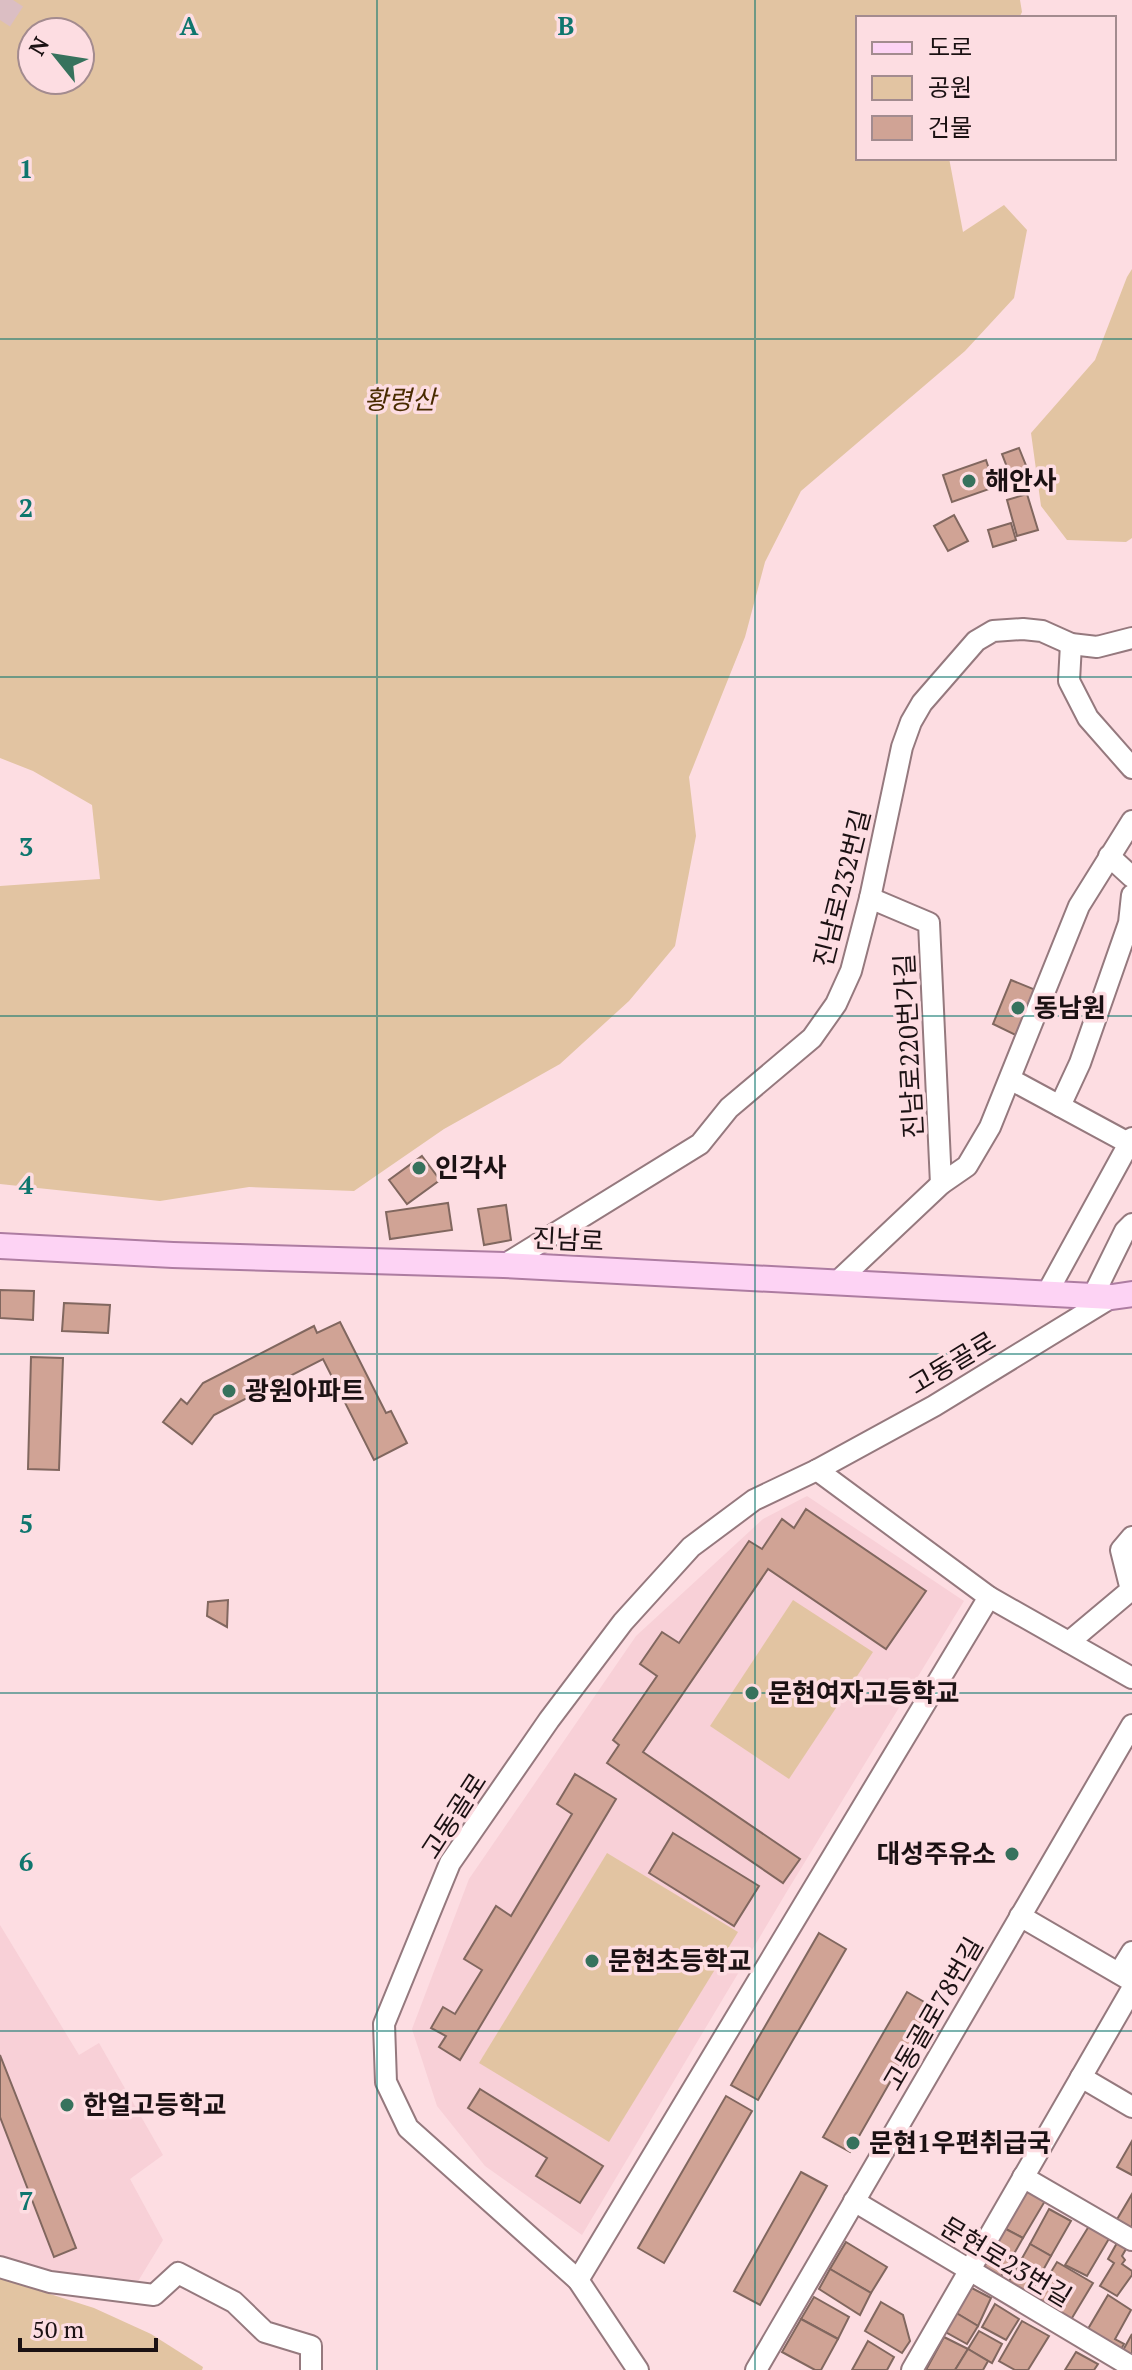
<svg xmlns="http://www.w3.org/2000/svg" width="1132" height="2370" viewBox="0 0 1132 2370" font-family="'PT Serif','Noto Sans KR',serif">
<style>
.built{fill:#f8d0d7}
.green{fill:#e2c4a2;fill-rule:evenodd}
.building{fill:#d0a395;stroke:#81675f;stroke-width:2}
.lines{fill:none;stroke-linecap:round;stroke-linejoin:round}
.major-tunnel{stroke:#dbbec3;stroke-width:24;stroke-dasharray:24 12;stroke-linecap:butt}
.minor-casing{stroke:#95797e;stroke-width:24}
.major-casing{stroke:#ad7ca1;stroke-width:28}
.minor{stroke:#fff;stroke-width:20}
.major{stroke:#fdd3f4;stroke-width:24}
.grid{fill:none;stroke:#0f766e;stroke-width:2;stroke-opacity:0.55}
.poi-dot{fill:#37725d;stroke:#fddde2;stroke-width:3}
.labels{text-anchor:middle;stroke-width:7;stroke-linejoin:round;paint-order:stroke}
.park-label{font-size:26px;font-style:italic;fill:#492b00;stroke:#fddde2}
.poi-label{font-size:26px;font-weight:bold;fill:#1b1113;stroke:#fddde2;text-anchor:start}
.street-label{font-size:26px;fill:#1b1113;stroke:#fddde2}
.grid-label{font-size:26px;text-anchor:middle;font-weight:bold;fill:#0f766e;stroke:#fddde2;stroke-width:7;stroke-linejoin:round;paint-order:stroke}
</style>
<rect width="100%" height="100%" fill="#fddde2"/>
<g class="built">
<polygon points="807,1496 964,1601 786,1893 582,2235 485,2166 437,2106 412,2029 469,1879 636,1636 763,1519"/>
<polygon points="0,1925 79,2055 99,2043 163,2155 130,2179 163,2240 137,2283 47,2271 0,2259"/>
</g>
<g class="green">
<path d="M 0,0 L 1020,0 L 1022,12 L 1019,18 L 858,18 L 858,158 L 949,158 L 963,232 L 1004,205 L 1027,230 L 1014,298 L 965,351 L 801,491 L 765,562 L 745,637 L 689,777 L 696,836 L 675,946 L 629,1001 L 560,1064 L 444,1129 L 354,1191 L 249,1187 L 160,1201 L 0,1184 L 0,886 L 100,879 L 92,805 L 33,771 L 0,758 ZM 32,32 L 80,32 L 80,80 L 32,80 Z"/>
<polygon points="1132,269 1132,538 1126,542 1067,540 1041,506 1031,433 1095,360 1127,277"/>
<polygon points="793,1600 873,1652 789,1779 710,1726"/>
<polygon points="607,1853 738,1932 609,2142 479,2063"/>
<polygon points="0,2278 94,2308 151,2334 203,2367 202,2370 0,2370"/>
</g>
<g class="building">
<polygon points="1019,448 1029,473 1012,480 1002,454"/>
<polygon points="986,460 995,487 952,502 943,475"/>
<polygon points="1027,494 1038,530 1017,536 1007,500"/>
<polygon points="954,515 968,541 948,551 934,526"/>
<polygon points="1011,523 1016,540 993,547 988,530"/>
<polygon points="1011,980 1043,993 1024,1039 993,1024"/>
<polygon points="422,1156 440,1180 407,1204 389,1180"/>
<polygon points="448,1203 452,1230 390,1239 386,1212"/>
<polygon points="506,1205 511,1240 484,1245 478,1209"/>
<polygon points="0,1290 34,1291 33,1320 0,1318"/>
<polygon points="64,1303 110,1305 108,1333 62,1331"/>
<polygon points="340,1322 386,1413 391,1411 407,1443 374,1460 323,1359 214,1415 192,1444 163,1422 181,1399 187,1404 203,1383 314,1326 317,1333"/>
<polygon points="31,1357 63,1358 59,1470 28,1469"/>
<polygon points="806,1509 926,1591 886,1649 768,1569 643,1752 800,1859 783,1883 607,1763 619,1745 613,1740 657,1676 640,1664 662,1632 679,1643 749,1541 762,1549 782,1519 794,1528"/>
<polygon points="228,1600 227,1627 207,1616 208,1602"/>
<polygon points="575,1774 616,1799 460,2060 439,2047 446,2036 431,2028 443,2007 455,2014 482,1970 464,1959 496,1906 511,1916 572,1814 557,1804"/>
<polygon points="673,1833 759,1886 734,1926 649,1873"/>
<polygon points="819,1933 846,1949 758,2100 731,2085"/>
<polygon points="907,1992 933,2007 850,2152 823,2137"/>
<polygon points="0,2055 76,2248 54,2257 0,2117"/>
<polygon points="480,2089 603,2166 580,2203 536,2176 547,2158 468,2108"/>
<polygon points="726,2096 752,2111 664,2263 638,2248"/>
<polygon points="1132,2141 1132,2175 1117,2167"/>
<polygon points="801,2172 827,2186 760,2305 734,2291"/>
<polygon points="1023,2189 1045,2201 1023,2238 1002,2227"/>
<polygon points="1132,2194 1132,2231 1116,2221"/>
<polygon points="1049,2209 1071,2221 1051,2256 1030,2244"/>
<polygon points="1089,2226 1110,2237 1087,2276 1065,2265"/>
<polygon points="1002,2227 1023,2238 999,2280 979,2267"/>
<polygon points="846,2242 887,2267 871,2293 830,2269"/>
<polygon points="1117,2243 1126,2249 1122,2256 1125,2260 1122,2264 1132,2271 1132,2275 1117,2296 1100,2286 1114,2263 1108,2259"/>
<polygon points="1030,2244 1051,2256 1028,2297 1007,2285"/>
<polygon points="1057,2262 1093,2283 1069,2323 1033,2302"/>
<polygon points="830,2269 871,2293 860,2315 819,2289"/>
<polygon points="968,2286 991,2298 978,2326 953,2311"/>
<polygon points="1108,2295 1131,2310 1115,2339 1124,2344 1119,2353 1085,2334"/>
<polygon points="814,2297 849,2317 838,2339 801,2319"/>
<polygon points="881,2302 903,2315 910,2341 902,2353 865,2331"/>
<polygon points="995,2304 1019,2319 1006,2340 982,2327"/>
<polygon points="953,2311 978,2326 967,2344 942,2330"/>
<polygon points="801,2319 838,2339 821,2370 815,2370 782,2352"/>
<polygon points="1022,2321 1049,2336 1028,2370 1015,2370 999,2361"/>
<polygon points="979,2331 1002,2344 992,2363 968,2349"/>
<polygon points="1132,2334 1132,2361 1121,2354"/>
<polygon points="944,2337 968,2349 955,2370 926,2370"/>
<polygon points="868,2341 894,2357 887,2370 852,2370"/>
<polygon points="968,2349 988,2361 983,2370 955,2370"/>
<polygon points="1076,2352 1098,2364 1094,2370 1065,2370"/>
</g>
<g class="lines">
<polyline class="major-tunnel" points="0,20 13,0"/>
<g class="minor-casing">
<g id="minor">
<polyline points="1071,644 1069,681 1088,718 1132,768"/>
<polyline points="1109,856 1132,877"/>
<polyline points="870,898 929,923 941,1184"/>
<polyline points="1010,1079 1132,1145"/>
<polyline points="1060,1106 1080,1063 1129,923 1132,895"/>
<polyline points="504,1265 700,1144 729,1108 812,1038 836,1004 851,971 870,898 902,747 911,722 922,703 976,641 993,631 1023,629 1042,631 1071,644 1097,647 1132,638"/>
<polyline points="836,1283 941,1184 967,1166 990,1127 1079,906 1132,821"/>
<polyline points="1047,1293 1132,1138"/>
<polyline points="1093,1296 1125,1231 1132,1224"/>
<polyline points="817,1470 989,1597 1132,1678"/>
<polyline points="1069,1642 1131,1590 1121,1550 1132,1537"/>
<polyline points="1020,1916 1132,1981"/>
<polyline points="1119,1973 1132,1952"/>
<polyline points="1081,2077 1132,2107"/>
<polyline points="1023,2177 1132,2240"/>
<polyline points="854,2201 1132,2367"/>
<polyline points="0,2267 50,2282 154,2295 178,2273 234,2302 265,2332 311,2346 311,2370"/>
<polyline points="578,2280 989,1597"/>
<polyline points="638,2370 578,2280 408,2128 386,2082 384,2024 450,1863 549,1720 623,1622 691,1547 754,1500 817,1470 934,1406 1112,1297"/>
<polyline points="756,2370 1132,1725"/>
<polyline points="912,2370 1132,1989"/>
</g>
</g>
<g class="major-casing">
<polyline id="major" points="0,1246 173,1255 504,1265 1112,1297 1132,1294"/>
</g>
<use href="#minor" class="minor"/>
<use href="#major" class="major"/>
</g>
<path class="grid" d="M 377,0 L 377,2370M 755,0 L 755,2370M 0,339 L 1132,339M 0,677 L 1132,677M 0,1016 L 1132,1016M 0,1354 L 1132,1354M 0,1693 L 1132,1693M 0,2031 L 1132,2031"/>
<g class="poi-dot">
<circle cx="969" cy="481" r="8"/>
<circle cx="1018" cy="1008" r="8"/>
<circle cx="419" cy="1168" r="8"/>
<circle cx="229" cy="1391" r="8"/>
<circle cx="752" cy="1693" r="8"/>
<circle cx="1012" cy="1854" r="8"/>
<circle cx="592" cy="1961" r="8"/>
<circle cx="67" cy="2105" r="8"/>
<circle cx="853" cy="2143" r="8"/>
</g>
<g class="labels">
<g class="park-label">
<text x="400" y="409">황령산</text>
</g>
<g class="poi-label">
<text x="985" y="490">해안사</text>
<text x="1034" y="1017">동남원</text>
<text x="435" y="1177">인각사</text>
<text x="245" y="1400">광원아파트</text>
<text x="768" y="1702">문현여자고등학교</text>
<text x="996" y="1863" text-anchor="end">대성주유소</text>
<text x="608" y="1970">문현초등학교</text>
<text x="83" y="2114">한얼고등학교</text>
<text x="869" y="2152">문현1우편취급국</text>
</g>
<g class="street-label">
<text transform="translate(842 888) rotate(-76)" y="9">진남로232번길</text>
<text transform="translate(909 1046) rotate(-93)" y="9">진남로220번가길</text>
<text transform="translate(568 1240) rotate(3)" y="9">진남로</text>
<text transform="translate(952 1363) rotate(-31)" y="9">고동골로</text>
<text transform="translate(454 1816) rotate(-57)" y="9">고동골로</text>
<text transform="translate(933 2014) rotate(-60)" y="9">고동골로78번길</text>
<text transform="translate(1006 2262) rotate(31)" y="9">문현로23번길</text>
</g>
</g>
<g class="grid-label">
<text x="189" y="35">A</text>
<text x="566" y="35">B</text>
<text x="26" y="178">1</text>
<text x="26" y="517">2</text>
<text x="26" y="856">3</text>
<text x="26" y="1194">4</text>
<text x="26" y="1533">5</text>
<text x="26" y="1871">6</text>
<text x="26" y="2210">7</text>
</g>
<rect x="856" y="16" width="260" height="144" fill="#fddde2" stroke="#a38b8f" stroke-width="2"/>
<rect x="872" y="42" width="40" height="12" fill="#fdd3f4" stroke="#a38b8f" stroke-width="2"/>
<text x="928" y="56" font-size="24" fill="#1b1113">도로</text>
<rect x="872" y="76" width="40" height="24" fill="#e2c4a2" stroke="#a38b8f" stroke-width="2"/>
<text x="928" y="96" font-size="24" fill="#1b1113">공원</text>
<rect x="872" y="116" width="40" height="24" fill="#d0a395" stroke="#a38b8f" stroke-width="2"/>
<text x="928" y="136" font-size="24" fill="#1b1113">건물</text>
<g transform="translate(56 56) rotate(300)"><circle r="38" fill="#fddde2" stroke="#a38b8f" stroke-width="2"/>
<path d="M0-6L14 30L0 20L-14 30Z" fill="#37725d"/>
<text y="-12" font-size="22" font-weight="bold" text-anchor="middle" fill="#1b1113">N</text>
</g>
<path d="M20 2338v12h136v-12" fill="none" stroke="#1b1113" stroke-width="4"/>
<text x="32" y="2338" font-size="24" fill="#1b1113" stroke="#fddde2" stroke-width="6" paint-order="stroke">50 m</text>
</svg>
